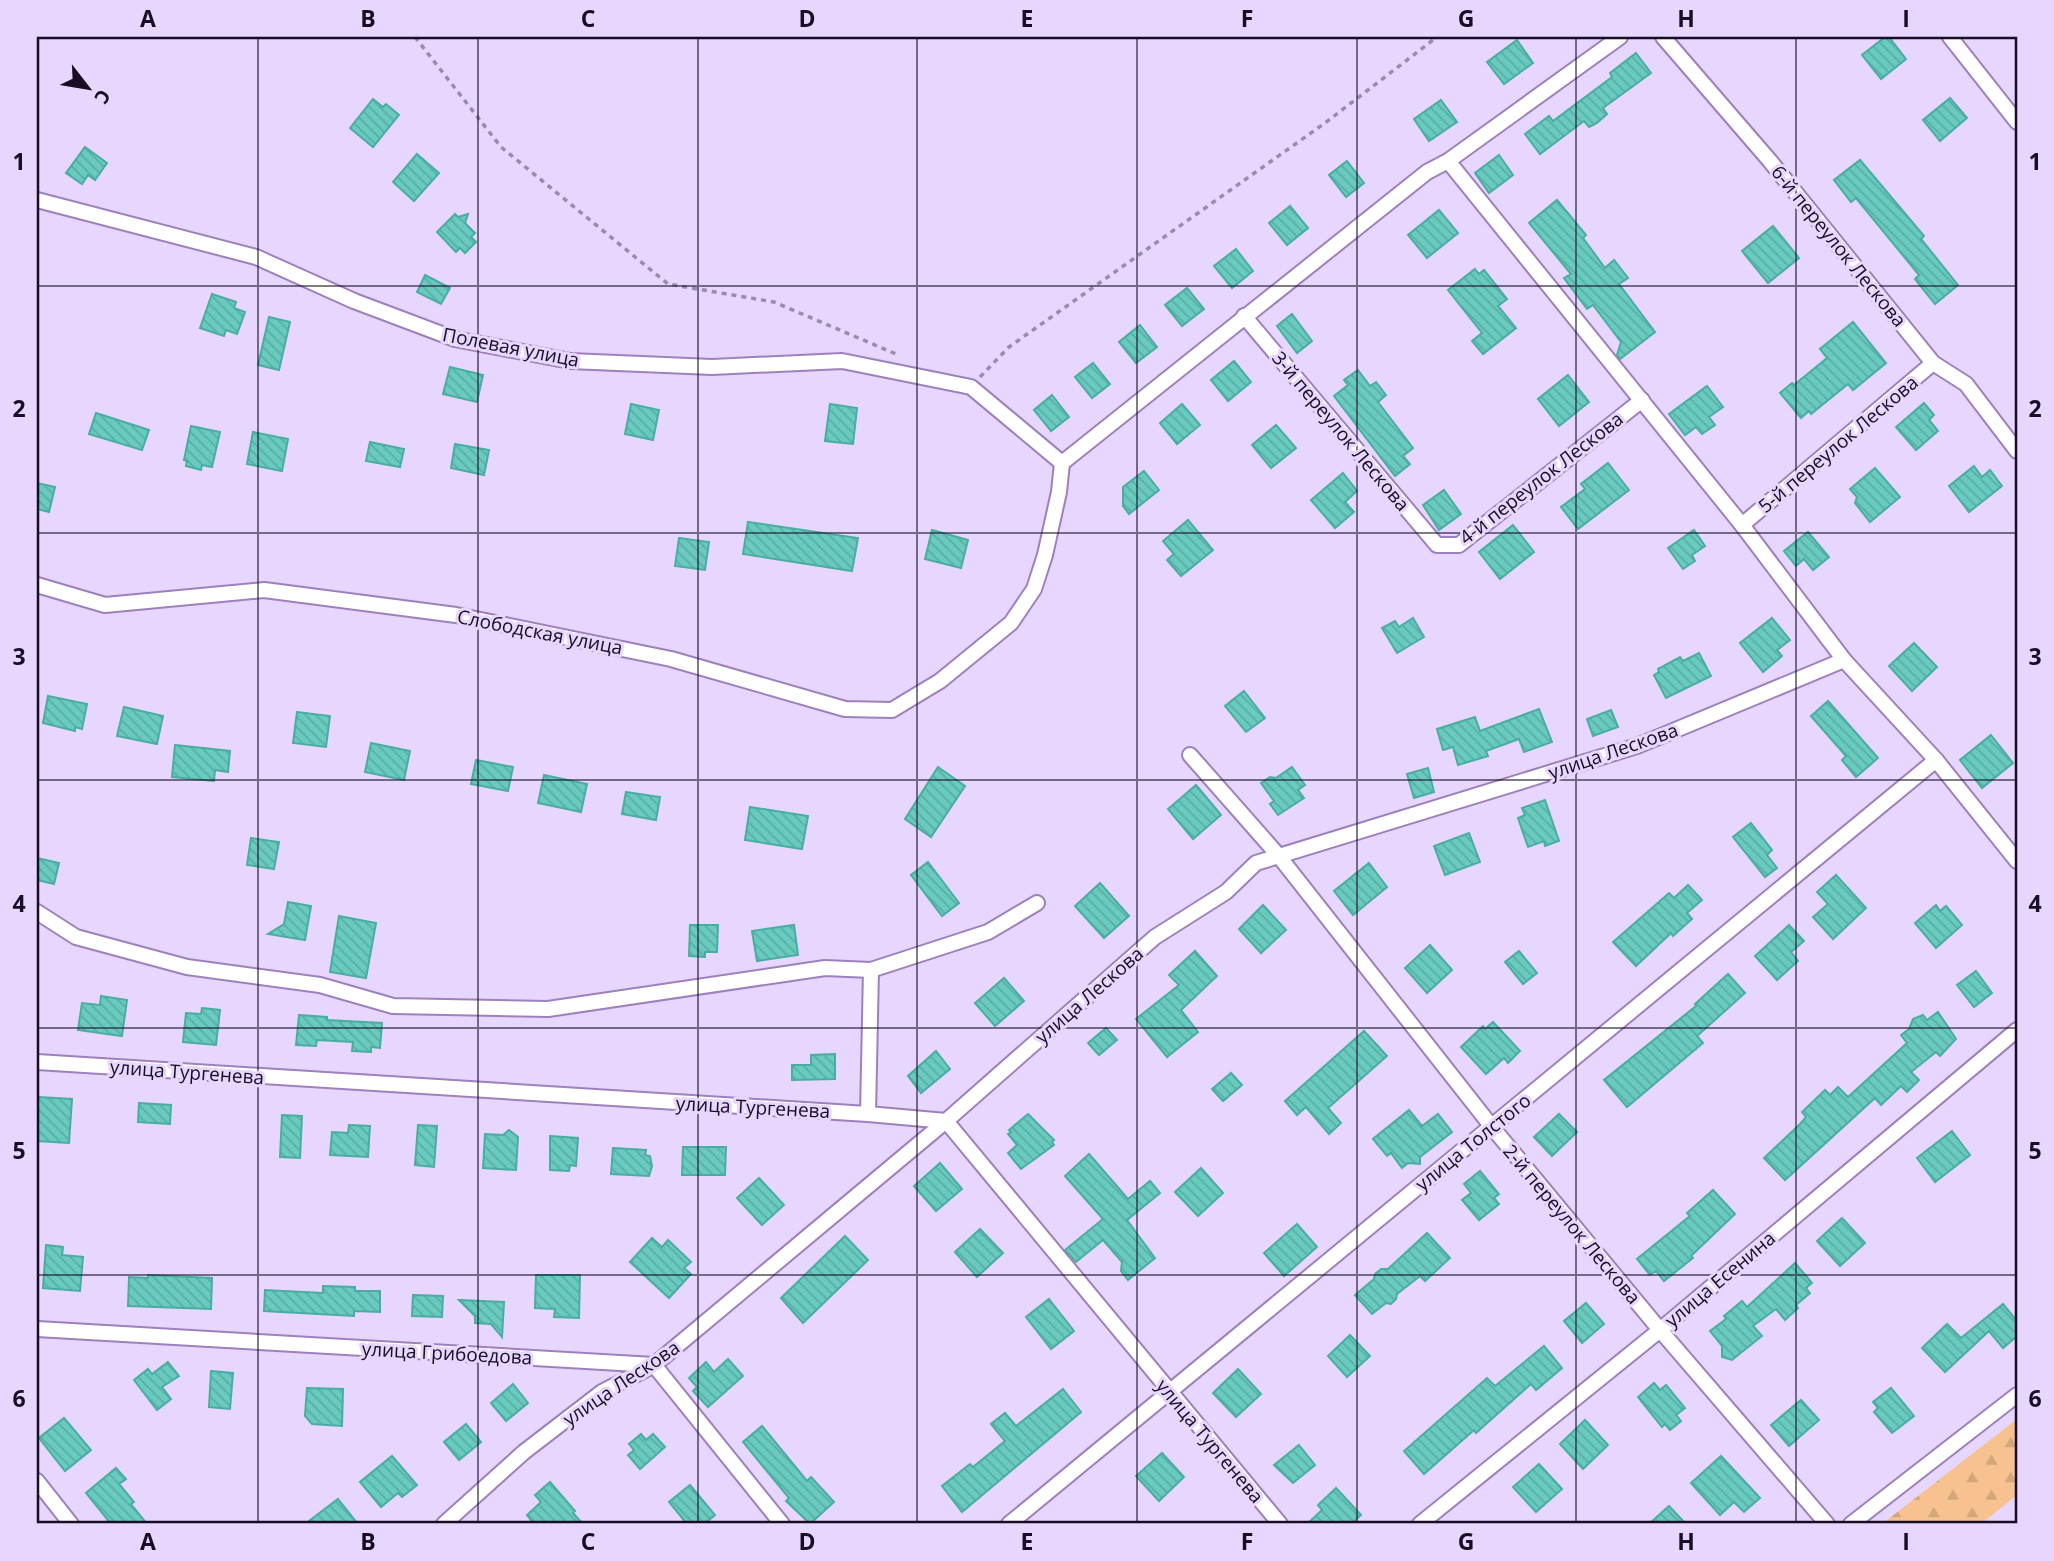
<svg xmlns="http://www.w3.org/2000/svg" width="2054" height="1561" viewBox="0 0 2054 1561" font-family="'Open Sans',sans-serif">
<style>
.forest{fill:url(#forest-firs)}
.building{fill:url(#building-back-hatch);stroke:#49ada1;stroke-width:2}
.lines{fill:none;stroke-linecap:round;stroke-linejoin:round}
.street-casing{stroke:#9d81bf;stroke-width:18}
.path{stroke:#998bac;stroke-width:3.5;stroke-dasharray:5 5;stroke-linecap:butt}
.street{stroke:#fff;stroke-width:14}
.grid{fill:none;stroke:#180d24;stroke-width:2;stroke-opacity:0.55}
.labels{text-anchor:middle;stroke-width:6;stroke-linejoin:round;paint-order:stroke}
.street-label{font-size:19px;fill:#180d24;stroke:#e7d6fd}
.neatline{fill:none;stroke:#180d24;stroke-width:2.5}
.grid-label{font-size:23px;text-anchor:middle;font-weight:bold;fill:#180d24}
</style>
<defs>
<pattern id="forest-firs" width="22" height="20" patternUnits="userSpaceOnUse" patternTransform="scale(1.75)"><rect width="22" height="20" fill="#f7c28f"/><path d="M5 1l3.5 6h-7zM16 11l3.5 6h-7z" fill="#d3a67b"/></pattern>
<pattern id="building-back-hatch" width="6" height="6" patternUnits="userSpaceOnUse" patternTransform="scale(1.75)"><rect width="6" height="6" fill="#69cbbf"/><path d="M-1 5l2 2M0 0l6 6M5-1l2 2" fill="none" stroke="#5aada4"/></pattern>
</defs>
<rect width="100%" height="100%" fill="#e7d6fd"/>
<polygon class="forest" points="2017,1419 2017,1495 1981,1524 1882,1524"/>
<g class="building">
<polygon points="1885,37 1889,37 1906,59 1881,79 1862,55"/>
<polygon points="1517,40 1533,63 1504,84 1487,62"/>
<polygon points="1636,53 1651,73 1603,108 1607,114 1597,123 1589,127 1584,121 1540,154 1525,134 1549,116 1553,121 1612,77 1610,73"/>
<polygon points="1950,98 1967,118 1940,141 1923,120"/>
<polygon points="373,99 383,107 386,104 399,115 373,147 350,128"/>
<polygon points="1441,100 1457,122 1429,141 1414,119"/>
<polygon points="85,147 107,163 95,180 88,175 82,184 66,173"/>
<polygon points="417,154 439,173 414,201 393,182"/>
<polygon points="1499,155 1513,175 1489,193 1475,173"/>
<polygon points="1860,160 1924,236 1921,239 1958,285 1935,304 1915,279 1919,275 1856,198 1851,202 1834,180"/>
<polygon points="1347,161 1364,183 1346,197 1329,175"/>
<polygon points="1557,200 1586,235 1583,238 1605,268 1614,260 1628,278 1619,284 1655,332 1620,359 1617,355 1621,342 1593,305 1587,309 1564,278 1571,274 1529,223"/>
<polygon points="1290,206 1308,228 1287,245 1269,223"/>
<polygon points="1439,210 1458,233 1427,258 1408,235"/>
<polygon points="455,214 458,217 468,214 465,223 475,233 471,237 476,242 465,253 460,248 456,252 437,232"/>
<polygon points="1773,226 1799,258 1768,283 1742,251"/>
<polygon points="1236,249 1253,271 1232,288 1214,266"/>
<polygon points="1475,269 1479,274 1484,270 1507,299 1498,306 1516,328 1483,354 1472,341 1482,333 1448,290"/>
<polygon points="425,275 450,288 441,304 417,292"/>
<polygon points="1187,288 1204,309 1182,326 1165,305"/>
<polygon points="212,294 236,302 234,308 245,312 237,334 226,330 224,336 200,328"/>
<polygon points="1292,314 1312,341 1297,353 1277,326"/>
<polygon points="269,317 290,322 279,370 258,365"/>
<polygon points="1853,322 1886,363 1853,390 1848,384 1811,414 1809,411 1801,418 1780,393 1792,383 1794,385 1827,358 1820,349"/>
<polygon points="1140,325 1157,347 1136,363 1119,342"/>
<polygon points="1234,361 1251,382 1228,401 1211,380"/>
<polygon points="1093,363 1110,384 1092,398 1075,377"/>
<polygon points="450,367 483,375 477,402 443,394"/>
<polygon points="1358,370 1370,386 1376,382 1386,395 1378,402 1413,448 1403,456 1410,464 1395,476 1334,396 1348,385 1344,380"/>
<polygon points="1568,375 1589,402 1559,426 1538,399"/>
<polygon points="1707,386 1723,407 1709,417 1715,425 1702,434 1696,427 1685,435 1669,414"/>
<polygon points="1052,395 1069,417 1051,431 1034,410"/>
<polygon points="1924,403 1934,415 1929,420 1938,431 1916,450 1896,427"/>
<polygon points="631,404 659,410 653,440 625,434"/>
<polygon points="830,404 857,408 853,444 825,441"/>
<polygon points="1182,404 1200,425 1177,444 1160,423"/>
<polygon points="96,413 149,430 142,450 89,434"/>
<polygon points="1276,425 1296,448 1271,468 1252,445"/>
<polygon points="191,426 220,432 212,467 202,465 201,470 186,466 187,461 184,460"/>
<polygon points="253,432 288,439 282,471 247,464"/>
<polygon points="370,442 404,449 400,467 366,461"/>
<polygon points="455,444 489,450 484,475 451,468"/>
<polygon points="1608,463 1629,490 1578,529 1561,507 1585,489 1581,484"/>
<polygon points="1974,466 1982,477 1990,470 2002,486 1969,512 1949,486"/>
<polygon points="1875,468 1900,497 1870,522 1855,503 1857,497 1850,489"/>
<polygon points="1144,471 1159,490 1129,514 1123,506 1123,487"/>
<polygon points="1343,473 1357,491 1345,502 1354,512 1335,528 1311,500"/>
<polygon points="37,483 55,487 49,512 37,509"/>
<polygon points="1444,490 1461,514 1439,530 1423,505"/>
<polygon points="1188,520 1213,550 1181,576 1167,560 1174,554 1163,541"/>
<polygon points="748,522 858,538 852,571 743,554"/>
<polygon points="1513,525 1534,552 1500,579 1479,552"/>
<polygon points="932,530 968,540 961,568 925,559"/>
<polygon points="1694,530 1705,546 1692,555 1695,561 1683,569 1668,548"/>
<polygon points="1808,532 1829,557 1813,570 1804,559 1796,566 1784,551"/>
<polygon points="679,538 709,542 705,570 675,566"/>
<polygon points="1413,618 1424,637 1397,653 1382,628 1395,621 1399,627"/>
<polygon points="1772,618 1790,640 1777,650 1782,656 1763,672 1740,643"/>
<polygon points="1914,643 1937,667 1912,691 1889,666"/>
<polygon points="1699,653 1711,676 1666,698 1654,675 1659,672 1658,669 1680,657 1683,661"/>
<polygon points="1244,691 1265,718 1246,732 1225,706"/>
<polygon points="48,696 87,704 82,729 75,727 75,731 43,723"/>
<polygon points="1828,701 1878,758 1856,777 1842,760 1846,756 1811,716"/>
<polygon points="124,707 163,716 157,744 117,736"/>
<polygon points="1539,709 1552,742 1524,752 1519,739 1486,751 1488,756 1458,765 1453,747 1443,750 1437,729 1475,717 1480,731"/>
<polygon points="1611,710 1618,727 1593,736 1587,719"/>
<polygon points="297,712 330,716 326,747 293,743"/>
<polygon points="1991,735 2013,763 1982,788 1960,760"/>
<polygon points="371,743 410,751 404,780 365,772"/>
<polygon points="175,745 230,751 228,772 215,770 214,781 172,777"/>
<polygon points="476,760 513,767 508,791 471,784"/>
<polygon points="938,767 965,786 931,837 905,819"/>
<polygon points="1292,767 1305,785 1298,790 1304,798 1278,815 1270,804 1274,801 1261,783 1270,777 1276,778"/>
<polygon points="1428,768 1434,792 1414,798 1407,774"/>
<polygon points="544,775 587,784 581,812 538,803"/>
<polygon points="1196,785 1221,815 1193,839 1168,809"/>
<polygon points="626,792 660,797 656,820 622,814"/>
<polygon points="1545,800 1559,841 1545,846 1544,841 1528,847 1518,818 1525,815 1522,808"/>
<polygon points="750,807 808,816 802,849 745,840"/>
<polygon points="1751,823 1772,850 1767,855 1777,868 1765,877 1733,837"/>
<polygon points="1469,833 1480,862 1445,875 1434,846"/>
<polygon points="251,838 279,842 274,869 247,865"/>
<polygon points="37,858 59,863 54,884 37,880"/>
<polygon points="928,862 959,903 942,916 911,875"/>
<polygon points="1369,863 1387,887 1353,915 1334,891"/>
<polygon points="1836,875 1866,908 1833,939 1813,917 1828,904 1817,892"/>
<polygon points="1100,883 1129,916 1104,938 1075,906"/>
<polygon points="1688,885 1702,900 1687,913 1692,919 1673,936 1671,933 1636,966 1613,942 1669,893 1674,898"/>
<polygon points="288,902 311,906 305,940 268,934 284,924"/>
<polygon points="1263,905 1286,930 1261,953 1239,929"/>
<polygon points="1936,905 1940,911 1946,906 1962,925 1936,948 1915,923"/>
<polygon points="339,916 376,923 366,978 330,972"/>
<polygon points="690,925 718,925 717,952 705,952 705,957 689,956"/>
<polygon points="794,925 798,955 757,961 752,931"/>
<polygon points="1789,925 1804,941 1791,952 1798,961 1777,980 1755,956"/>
<polygon points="1430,945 1452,970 1427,993 1405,968"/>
<polygon points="1195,951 1217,976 1181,1010 1198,1032 1167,1057 1136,1019 1179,985 1169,975"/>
<polygon points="1519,951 1537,973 1523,984 1505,962"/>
<polygon points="1976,971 1992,993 1974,1007 1957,985"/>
<polygon points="1728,974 1745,993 1697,1036 1703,1043 1627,1107 1604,1080 1696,1006 1695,1004"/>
<polygon points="1004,978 1024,1001 995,1026 975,1003"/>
<polygon points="101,996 127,1000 122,1036 78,1030 82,1003 100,1005"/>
<polygon points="202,1008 220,1010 216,1045 183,1042 186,1013 201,1014"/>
<polygon points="1938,1012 1956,1039 1940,1056 1936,1052 1911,1072 1919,1080 1907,1092 1901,1086 1881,1105 1875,1098 1785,1180 1764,1158 1801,1123 1806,1117 1802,1112 1825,1090 1830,1095 1838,1087 1848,1097 1907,1043 1901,1035 1909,1029 1913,1019 1923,1015 1927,1020"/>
<polygon points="299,1015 327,1017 327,1020 382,1023 380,1048 371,1047 371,1052 352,1051 353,1042 317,1040 316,1046 296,1045"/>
<polygon points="1493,1022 1520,1051 1508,1063 1504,1058 1486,1074 1461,1047 1483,1026 1485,1029"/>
<polygon points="1106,1028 1117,1040 1099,1055 1088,1043"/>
<polygon points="1364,1031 1387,1056 1328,1108 1341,1123 1329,1134 1306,1107 1297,1115 1285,1101"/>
<polygon points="936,1051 950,1069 921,1093 908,1076"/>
<polygon points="835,1054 835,1079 792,1080 792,1065 811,1065 811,1055"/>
<polygon points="1231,1073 1242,1085 1223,1101 1212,1089"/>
<polygon points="38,1097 72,1099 69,1143 37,1141"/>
<polygon points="139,1103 171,1105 170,1124 138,1122"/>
<polygon points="1409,1110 1422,1126 1438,1114 1452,1132 1420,1157 1420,1164 1408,1163 1402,1168 1391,1153 1387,1156 1373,1139"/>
<polygon points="1028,1114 1054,1140 1052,1142 1054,1145 1021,1169 1008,1153 1017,1145 1008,1134 1011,1132 1009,1130"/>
<polygon points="1559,1114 1577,1132 1552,1156 1534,1137"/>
<polygon points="282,1115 302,1116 300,1158 280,1157"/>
<polygon points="349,1125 370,1126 368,1157 330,1155 332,1132 348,1133"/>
<polygon points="418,1125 437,1126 434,1167 415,1165"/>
<polygon points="509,1130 518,1137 516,1170 483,1168 485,1134 503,1135"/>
<polygon points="1952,1131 1970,1155 1935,1182 1917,1158"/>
<polygon points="550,1136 578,1138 576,1166 570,1165 569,1171 550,1170"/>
<polygon points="683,1147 726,1147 725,1175 682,1175"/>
<polygon points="613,1148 646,1150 645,1155 650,1156 652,1166 649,1176 611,1174"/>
<polygon points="1089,1154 1128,1199 1150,1181 1160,1193 1127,1220 1155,1258 1128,1280 1121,1271 1122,1262 1103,1240 1076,1262 1065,1250 1103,1219 1065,1176"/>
<polygon points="940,1163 962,1189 936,1211 914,1186"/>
<polygon points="1201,1168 1223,1193 1198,1216 1175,1192"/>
<polygon points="1480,1171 1499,1194 1494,1198 1499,1204 1479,1220 1462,1200 1471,1193 1464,1184"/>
<polygon points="759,1178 784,1205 762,1225 737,1198"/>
<polygon points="1713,1190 1735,1214 1691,1256 1693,1258 1664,1281 1656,1271 1650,1275 1637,1259 1690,1216 1687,1213"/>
<polygon points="1842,1218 1865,1243 1840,1266 1817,1241"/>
<polygon points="1297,1224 1317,1247 1284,1276 1264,1253"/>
<polygon points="980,1229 1003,1253 977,1277 955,1252"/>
<polygon points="1427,1233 1450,1258 1425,1281 1420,1276 1397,1294 1396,1299 1391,1304 1386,1303 1372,1314 1355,1295 1374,1279 1375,1274 1381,1269 1388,1269"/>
<polygon points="845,1236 868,1260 803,1323 781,1298"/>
<polygon points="652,1238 662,1247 668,1240 691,1262 684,1268 691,1274 669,1298 630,1262"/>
<polygon points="46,1245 63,1247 62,1255 83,1257 80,1291 43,1288"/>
<polygon points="1795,1263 1812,1283 1806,1288 1810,1293 1796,1305 1798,1308 1785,1320 1776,1309 1753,1326 1762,1336 1732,1360 1722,1357 1722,1346 1710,1331 1726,1319 1724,1316 1742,1301 1747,1307"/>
<polygon points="148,1275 212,1278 211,1309 128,1306 129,1277 148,1278"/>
<polygon points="536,1275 580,1275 579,1318 554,1317 555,1309 535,1308"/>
<polygon points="323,1286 355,1287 355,1291 380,1291 380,1312 354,1311 354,1316 264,1311 265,1290 323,1293"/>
<polygon points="413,1295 443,1296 442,1317 412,1316"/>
<polygon points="1049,1299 1074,1331 1051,1349 1026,1317"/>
<polygon points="459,1300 504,1302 502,1337 491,1324 475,1323 475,1316"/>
<polygon points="1586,1303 1604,1324 1582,1343 1564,1321"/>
<polygon points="2003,1304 2017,1321 2017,1336 2003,1348 1989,1331 1945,1372 1922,1348 1947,1324 1961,1338"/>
<polygon points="1350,1335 1370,1356 1347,1377 1328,1356"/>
<polygon points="1544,1346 1562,1368 1536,1390 1531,1384 1476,1433 1474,1430 1424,1474 1404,1451 1487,1378 1495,1386"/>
<polygon points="728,1359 743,1376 708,1407 693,1391 697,1387 689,1378 706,1362 714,1372"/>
<polygon points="168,1362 179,1376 162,1387 171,1399 157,1410 134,1380 148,1369 152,1374"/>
<polygon points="1238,1369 1261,1394 1236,1417 1213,1393"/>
<polygon points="211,1371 233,1373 230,1409 209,1407"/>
<polygon points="1654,1383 1660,1390 1666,1385 1685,1408 1676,1415 1681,1421 1670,1430 1665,1424 1662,1427 1638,1397"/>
<polygon points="513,1384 528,1403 506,1421 491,1403"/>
<polygon points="307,1388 343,1389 342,1426 312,1424 305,1416"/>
<polygon points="1891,1388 1914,1416 1892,1433 1874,1412 1878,1408 1873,1402"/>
<polygon points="1063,1389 1081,1412 962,1512 942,1486 970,1464 973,1467 1005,1441 991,1424 1005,1413 1016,1426"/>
<polygon points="1801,1400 1819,1420 1789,1446 1771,1425"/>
<polygon points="64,1418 91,1450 65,1471 39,1438"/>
<polygon points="1585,1420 1608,1445 1583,1469 1560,1444"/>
<polygon points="466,1424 481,1442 459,1460 444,1442"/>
<polygon points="762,1426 807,1481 811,1477 834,1502 810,1524 786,1501 789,1498 743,1442"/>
<polygon points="641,1434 646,1440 653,1434 665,1447 640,1469 628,1455 634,1450 629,1444"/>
<polygon points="1299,1445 1315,1465 1293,1483 1274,1465"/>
<polygon points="1162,1453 1184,1477 1159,1501 1136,1476"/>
<polygon points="392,1456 417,1485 402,1497 398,1493 381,1507 360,1482"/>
<polygon points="1721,1456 1760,1498 1744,1512 1734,1502 1720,1515 1691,1483"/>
<polygon points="1539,1464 1562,1489 1536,1512 1513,1487"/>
<polygon points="116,1468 126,1479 119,1484 134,1502 131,1504 147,1524 111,1524 86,1493"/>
<polygon points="550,1482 575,1511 573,1513 583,1524 534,1524 527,1515 541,1502 535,1495"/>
<polygon points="690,1485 715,1515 704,1524 687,1524 669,1502"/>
<polygon points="1336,1488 1361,1515 1351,1524 1307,1524 1322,1510 1318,1505"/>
<polygon points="338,1499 358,1524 305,1524"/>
<polygon points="1669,1506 1686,1524 1649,1524"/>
</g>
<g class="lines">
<g class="street-casing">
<g id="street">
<polyline points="1663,37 1770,161 1933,363 1966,384 2017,451"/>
<polyline points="1950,37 2017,122"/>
<polyline points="1448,161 1742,525 1844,660 1936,760 2017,861"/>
<polyline points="37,200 256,257 354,301 455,339 570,361 712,367 842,361 971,387 1062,463"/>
<polyline points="1244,316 1437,545 1459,545 1642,400"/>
<polyline points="1062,463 1427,172 1448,161 1620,37"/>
<polyline points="1742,525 1933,363"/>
<polyline points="37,585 105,605 264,590 456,615 671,659 845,709 892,710 940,681 1011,623 1034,589 1045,555 1059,492 1062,463"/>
<polyline points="1190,755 1278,855 1492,1127 1660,1330 1827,1524"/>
<polyline points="37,912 76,937 187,967 320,985 393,1006 548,1009 825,968 871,970 988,932 1037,903"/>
<polyline points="37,1062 868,1114 946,1121 1280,1524"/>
<polyline points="868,1114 871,970"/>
<polyline points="37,1329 654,1365 782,1524"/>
<polyline points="37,1481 71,1524"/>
<polyline points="444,1524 524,1452 602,1392 654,1365 946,1121 1155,937 1226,892 1256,863 1637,746 1844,660"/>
<polyline points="1009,1524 1936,760"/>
<polyline points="1420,1524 1660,1330 2017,1030"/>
<polyline points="1851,1524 2017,1395"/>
</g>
</g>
<g class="path">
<polyline points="415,37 501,147 668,284 774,302 896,354"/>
<polyline points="980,377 1009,347 1325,123 1437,37"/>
</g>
<use href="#street" class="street"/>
</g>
<path class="grid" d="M 258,37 L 258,1524M 478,37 L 478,1524M 698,37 L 698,1524M 917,37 L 917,1524M 1137,37 L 1137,1524M 1357,37 L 1357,1524M 1576,37 L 1576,1524M 1796,37 L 1796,1524M 37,286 L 2017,286M 37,533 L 2017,533M 37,780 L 2017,780M 37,1028 L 2017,1028M 37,1275 L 2017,1275"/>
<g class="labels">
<g class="street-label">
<text transform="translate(1839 246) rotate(51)" y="7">6-й переулок Лескова</text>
<text transform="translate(511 347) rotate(11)" y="7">Полевая улица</text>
<text transform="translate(1341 431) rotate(50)" y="7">3-й переулок Лескова</text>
<text transform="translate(1838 444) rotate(-40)" y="7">5-й переулок Лескова</text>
<text transform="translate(1541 478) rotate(-38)" y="7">4-й переулок Лескова</text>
<text transform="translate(540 632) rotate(11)" y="7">Слободская улица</text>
<text transform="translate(1613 751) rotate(-19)" y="7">улица Лескова</text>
<text transform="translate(1089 995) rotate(-41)" y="7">улица Лескова</text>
<text transform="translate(187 1072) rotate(4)" y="7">улица Тургенева</text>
<text transform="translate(753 1107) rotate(3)" y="7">улица Тургенева</text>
<text transform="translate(1473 1142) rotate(-39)" y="7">улица Толстого</text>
<text transform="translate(1572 1224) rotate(50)" y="7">2-й переулок Лескова</text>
<text transform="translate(1720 1279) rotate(-40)" y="7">улица Есенина</text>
<text transform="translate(447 1353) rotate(3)" y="7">улица Грибоедова</text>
<text transform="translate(621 1383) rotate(-34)" y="7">улица Лескова</text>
<text transform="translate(1210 1441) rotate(50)" y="7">улица Тургенева</text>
</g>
</g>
<rect width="2054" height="1561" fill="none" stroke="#e7d6fd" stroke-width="77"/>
<g transform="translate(88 88) rotate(121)" stroke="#e7d6fd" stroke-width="5" paint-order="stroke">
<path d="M0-5L12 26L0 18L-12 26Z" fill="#180d24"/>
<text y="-10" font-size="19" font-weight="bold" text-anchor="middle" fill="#180d24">С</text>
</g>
<rect x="38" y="38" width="1978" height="1484" class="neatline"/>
<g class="grid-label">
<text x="148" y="27">A</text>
<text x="368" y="27">B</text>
<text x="588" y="27">C</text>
<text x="807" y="27">D</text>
<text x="1027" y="27">E</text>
<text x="1247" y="27">F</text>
<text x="1466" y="27">G</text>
<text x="1686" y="27">H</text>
<text x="1906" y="27">I</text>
<text x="19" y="170">1</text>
<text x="2035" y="170">1</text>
<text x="19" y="417">2</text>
<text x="2035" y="417">2</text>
<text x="19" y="665">3</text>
<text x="2035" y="665">3</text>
<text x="19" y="912">4</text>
<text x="2035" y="912">4</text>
<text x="19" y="1159">5</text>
<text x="2035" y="1159">5</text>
<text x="19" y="1407">6</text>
<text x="2035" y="1407">6</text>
<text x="148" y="1550">A</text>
<text x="368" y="1550">B</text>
<text x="588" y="1550">C</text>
<text x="807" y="1550">D</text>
<text x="1027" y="1550">E</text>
<text x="1247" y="1550">F</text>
<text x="1466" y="1550">G</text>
<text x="1686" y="1550">H</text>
<text x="1906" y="1550">I</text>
</g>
</svg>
